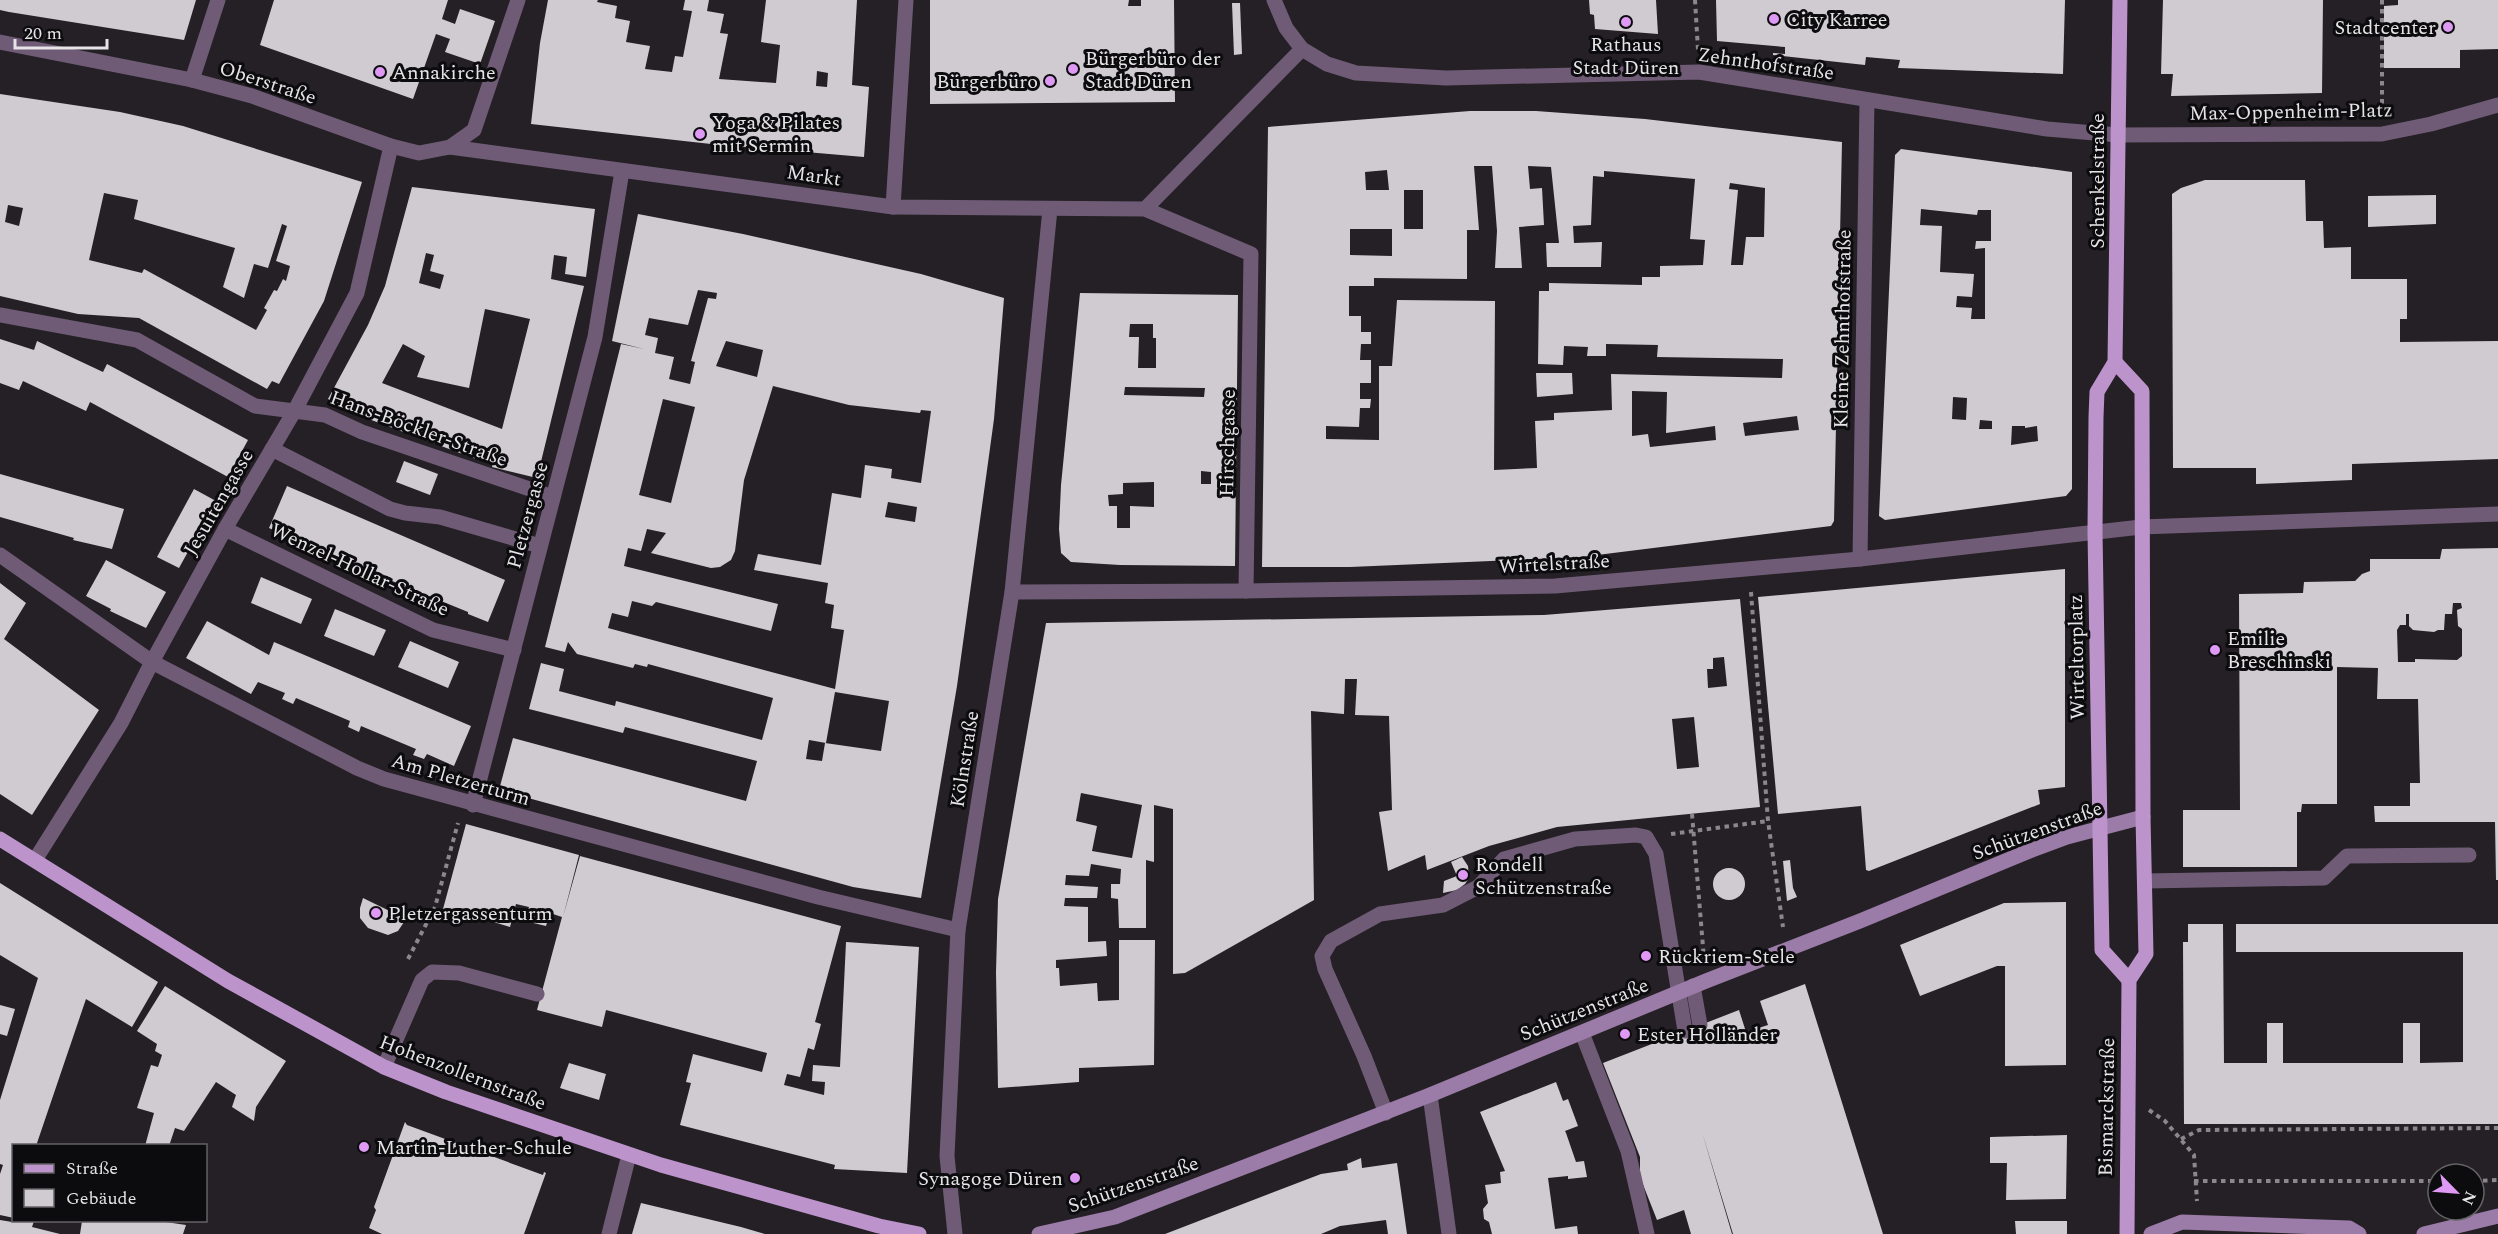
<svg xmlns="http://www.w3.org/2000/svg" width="2498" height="1234" viewBox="0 0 2498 1234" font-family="Spectral,serif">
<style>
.building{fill:#d0cbd1;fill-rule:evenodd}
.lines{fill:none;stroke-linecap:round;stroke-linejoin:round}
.path{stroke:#8b888c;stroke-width:4;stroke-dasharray:4.5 4.5;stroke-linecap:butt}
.lane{stroke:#6f5b76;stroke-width:15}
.street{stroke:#6f5b76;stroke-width:15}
.secondary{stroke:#9b7ba7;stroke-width:15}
.primary{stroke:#bd93cc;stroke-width:15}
.poi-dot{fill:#dd99f4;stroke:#0c0b0d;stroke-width:2}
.labels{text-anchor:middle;stroke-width:6;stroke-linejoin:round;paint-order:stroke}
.poi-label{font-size:20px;fill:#e6e4e7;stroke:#0c0b0d;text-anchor:start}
.street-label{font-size:20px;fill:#e6e4e7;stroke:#0c0b0d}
</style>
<rect width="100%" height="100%" fill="#242025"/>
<g class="building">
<polygon points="0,0 196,0 184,40 9,12 0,10"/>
<polygon points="274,0 448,0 442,19 455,24 460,9 495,21 480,64 445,52 450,39 436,34 413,99 260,45"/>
<path d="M 548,0 L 598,0 L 597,2 L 617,6 L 615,18 L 630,21 L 626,42 L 650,46 L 645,69 L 672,72 L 675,56 L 683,57 L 692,11 L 683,10 L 685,0 L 709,0 L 707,11 L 724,14 L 720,33 L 728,34 L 719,79 L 776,83 L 780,45 L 761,42 L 766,0 L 857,0 L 852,85 L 869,87 L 864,157 L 711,144 L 531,124 L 540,43 ZM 817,71 L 828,73 L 827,87 L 816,86 Z"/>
<polygon points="930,0 1129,0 1128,6 1141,6 1141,0 1174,0 1175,102 930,104"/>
<polygon points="1589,0 1656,0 1658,34 1595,29 1594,15 1590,14"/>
<polygon points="1716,0 2065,0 2063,74 1898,68 1900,60 1866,57 1865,65 1773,55 1773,53 1785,54 1785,47 1717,41"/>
<polygon points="2163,0 2323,0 2322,93 2171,96 2173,74 2161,74"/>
<polygon points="2398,0 2498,0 2498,49 2460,50 2460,68 2384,68 2384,6 2398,5"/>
<polygon points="1232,3 1240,3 1242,54 1234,55"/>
<path d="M 0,94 L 120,112 L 183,126 L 362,182 L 324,301 L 279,384 L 272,381 L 267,389 L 139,318 L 78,314 L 0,296 ZM 104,193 L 138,200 L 134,219 L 235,248 L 223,287 L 244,298 L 254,264 L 268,268 L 282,224 L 287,226 L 276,261 L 290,266 L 286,281 L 283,279 L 277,291 L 274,290 L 264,308 L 267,310 L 256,330 L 144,269 L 142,273 L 89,260 ZM 8,205 L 23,208 L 19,226 L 5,222 Z"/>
<path d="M 1470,111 L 1536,111 L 1645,119 L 1842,142 L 1834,521 L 1831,526 L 1581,557 L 1350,567 L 1262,567 L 1268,127 ZM 1474,166 L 1492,166 L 1497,231 L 1495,268 L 1522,268 L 1519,227 L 1544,225 L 1542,188 L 1530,189 L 1528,166 L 1551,167 L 1559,243 L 1546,243 L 1547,267 L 1601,267 L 1602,242 L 1574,243 L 1573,226 L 1591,225 L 1593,176 L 1604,177 L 1604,171 L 1695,179 L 1690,239 L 1705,240 L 1703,265 L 1660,266 L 1660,277 L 1642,277 L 1642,285 L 1549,283 L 1549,291 L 1539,291 L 1538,364 L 1563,365 L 1564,346 L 1588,347 L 1587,356 L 1606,356 L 1606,344 L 1658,345 L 1657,357 L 1783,359 L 1782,378 L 1611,374 L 1612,410 L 1554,413 L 1554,420 L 1535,421 L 1537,468 L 1494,470 L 1495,301 L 1397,300 L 1392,366 L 1379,366 L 1379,440 L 1326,439 L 1326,426 L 1359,427 L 1360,408 L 1370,408 L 1371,399 L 1360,399 L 1360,383 L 1371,383 L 1371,360 L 1360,360 L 1361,344 L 1371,344 L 1371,332 L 1361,332 L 1361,316 L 1349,316 L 1349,286 L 1374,286 L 1374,278 L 1467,279 L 1467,230 L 1479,230 ZM 1387,170 L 1389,190 L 1366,190 L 1365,172 ZM 1730,183 L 1765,188 L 1764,237 L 1746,237 L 1743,265 L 1731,265 L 1738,190 L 1729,189 ZM 1404,190 L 1423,190 L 1423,229 L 1404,229 ZM 1350,229 L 1392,229 L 1392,256 L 1350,255 ZM 1632,391 L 1667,392 L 1666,433 L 1715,426 L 1716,440 L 1650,447 L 1648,434 L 1632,436 ZM 1797,416 L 1799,430 L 1745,436 L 1743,423 Z"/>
<path d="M 1901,149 L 2072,172 L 2072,489 L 2066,496 L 1885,520 L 1879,516 L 1895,155 ZM 1921,209 L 1977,215 L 1978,210 L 1991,210 L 1991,241 L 1976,241 L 1975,249 L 1985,248 L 1985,319 L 1971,319 L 1972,308 L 1956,307 L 1957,296 L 1972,297 L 1974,274 L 1940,272 L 1942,226 L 1920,225 ZM 1953,397 L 1967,398 L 1966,420 L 1952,419 ZM 1980,420 L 1992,421 L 1992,429 L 1979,429 ZM 2012,426 L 2025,426 L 2025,428 L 2037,426 L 2038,441 L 2011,445 Z"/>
<polygon points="2205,180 2305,180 2306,221 2323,221 2324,248 2351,247 2351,279 2407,279 2407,319 2400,319 2400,342 2498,341 2498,459 2352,464 2352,480 2256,484 2256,468 2173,468 2172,194 2181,188"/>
<path d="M 412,187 L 595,209 L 586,277 L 565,274 L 567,257 L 554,255 L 551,279 L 584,286 L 537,478 L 492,467 L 493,462 L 477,456 L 476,459 L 366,418 L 328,399 L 368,325 L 385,286 ZM 426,253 L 434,255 L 430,271 L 444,275 L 440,289 L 419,283 ZM 485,309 L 530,319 L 502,429 L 382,383 L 403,344 L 425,356 L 417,377 L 469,388 Z"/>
<polygon points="2436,195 2436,224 2368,227 2368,196"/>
<path d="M 638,214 L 743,234 L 921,274 L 1004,298 L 994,419 L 987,470 L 957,686 L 921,898 L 853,887 L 499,790 L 513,738 L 746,801 L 757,761 L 625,727 L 623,733 L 529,709 L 541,663 L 564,669 L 559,691 L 615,706 L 616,701 L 762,740 L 773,698 L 648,664 L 647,667 L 635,664 L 633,668 L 577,654 L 568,642 L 565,652 L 545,647 L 621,344 L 644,349 L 612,341 ZM 698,290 L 717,293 L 716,299 L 708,298 L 691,361 L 695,362 L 690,384 L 669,379 L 674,357 L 655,353 L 658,338 L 645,335 L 649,318 L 688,325 ZM 726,341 L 763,350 L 757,377 L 716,366 ZM 773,386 L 849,405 L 920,413 L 921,410 L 931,411 L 921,483 L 891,478 L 892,469 L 865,465 L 861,498 L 832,493 L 821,565 L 758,554 L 754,570 L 828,583 L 825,603 L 834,605 L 831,628 L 844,630 L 835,689 L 608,628 L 612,613 L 628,617 L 632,601 L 652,606 L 656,602 L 771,631 L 778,604 L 624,566 L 628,548 L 641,551 L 647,529 L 666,533 L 651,553 L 711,568 L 720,567 L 731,560 L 735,551 L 744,480 ZM 663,399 L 695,407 L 671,503 L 639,495 ZM 888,502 L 917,507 L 915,522 L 885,517 ZM 835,692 L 889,701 L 881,751 L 825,743 L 822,761 L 806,759 L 809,740 L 826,743 Z"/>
<path d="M 1080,293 L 1238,295 L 1235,566 L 1120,565 L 1071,562 L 1061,553 L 1059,529 L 1061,485 ZM 1130,324 L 1153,324 L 1153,338 L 1156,338 L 1156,368 L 1138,368 L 1139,337 L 1129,337 ZM 1125,387 L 1205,388 L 1204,397 L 1124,395 ZM 1201,471 L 1211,472 L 1211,484 L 1201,484 ZM 1154,482 L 1154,507 L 1130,506 L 1130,528 L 1117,528 L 1117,506 L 1109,506 L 1108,495 L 1123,494 L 1123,483 Z"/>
<polygon points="0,339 34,350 37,341 103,372 107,364 248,440 228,477 90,402 86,411 23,381 19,390 0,383"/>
<polygon points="1536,373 1572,373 1573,394 1537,397"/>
<polygon points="404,461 438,474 430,495 396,482"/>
<polygon points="0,474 124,509 112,549 73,540 74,538 0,517"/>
<polygon points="287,486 505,580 488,622 468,614 468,612 392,581 393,579 366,567 365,569 290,535 289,537 269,528"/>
<polygon points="194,489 216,501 179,568 157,557"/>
<path d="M 2498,548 L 2498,880 L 2496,880 L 2495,822 L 2375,822 L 2374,806 L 2410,806 L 2410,783 L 2420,783 L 2418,699 L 2377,699 L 2378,668 L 2337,667 L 2337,804 L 2302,804 L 2301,812 L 2297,812 L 2297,867 L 2183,867 L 2183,810 L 2240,810 L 2239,594 L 2303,593 L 2304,582 L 2355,581 L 2362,574 L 2370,571 L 2370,559 L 2440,559 L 2442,549 ZM 2453,603 L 2461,603 L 2462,608 L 2457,610 L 2458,626 L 2462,629 L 2462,656 L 2457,660 L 2415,659 L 2415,662 L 2398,662 L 2397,630 L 2400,625 L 2406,625 L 2406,614 L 2409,614 L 2409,626 L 2413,630 L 2434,632 L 2438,630 L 2444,630 L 2445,614 L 2452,614 Z"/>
<polygon points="106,560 166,592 146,628 110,611 111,609 86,596"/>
<polygon points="2065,569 2065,787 2038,790 2040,804 1869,871 1866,870 1861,806 1778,814 1758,597"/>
<polygon points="261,577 312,599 301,624 251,603"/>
<polygon points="0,583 26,603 4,639 99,710 32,815 0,794"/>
<path d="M 1740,599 L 1760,807 L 1557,827 L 1489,846 L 1427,870 L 1425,855 L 1388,871 L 1379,812 L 1392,810 L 1389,716 L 1355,715 L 1357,679 L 1345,679 L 1344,714 L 1311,711 L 1314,900 L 1185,973 L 1173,974 L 1173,809 L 1154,805 L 1154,862 L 1146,860 L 1146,928 L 1119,928 L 1118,899 L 1111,898 L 1111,884 L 1120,884 L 1121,869 L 1091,864 L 1089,876 L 1066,875 L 1065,885 L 1098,887 L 1097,898 L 1065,898 L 1064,906 L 1088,907 L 1088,942 L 1106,941 L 1107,956 L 1056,960 L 1056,968 L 1059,968 L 1060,986 L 1097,983 L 1098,1001 L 1119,1000 L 1119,940 L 1155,940 L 1154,1065 L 1079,1068 L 1079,1082 L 998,1088 L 996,972 L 998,899 L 1046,623 L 1544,615 ZM 1724,657 L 1727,686 L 1708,688 L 1707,669 L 1713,669 L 1713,658 ZM 1694,717 L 1699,767 L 1677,769 L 1672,719 ZM 1081,793 L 1142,805 L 1132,858 L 1092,851 L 1097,826 L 1076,821 Z"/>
<polygon points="335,609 386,630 374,656 324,636"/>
<polygon points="207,621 269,655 274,642 471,726 454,766 427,754 424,759 413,755 416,749 361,726 359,732 348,727 350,721 296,698 293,704 282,699 285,693 258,682 251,694 186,658"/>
<polygon points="410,641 459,662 448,688 398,667"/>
<polygon points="466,824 579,855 563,917 580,856 841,926 815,1022 821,1024 814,1050 808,1048 800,1077 787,1074 784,1085 824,1095 825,1082 812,1081 813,1065 840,1067 846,942 919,947 907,1173 834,1169 835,1165 680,1125 691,1083 686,1082 693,1054 762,1072 767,1053 606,1010 602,1027 537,1010 562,917 550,913 546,926 525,921 529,907 516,904 510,927 477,917 476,920 443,909"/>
<polygon points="1462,857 1468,866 1469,878 1465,884 1457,890 1443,893 1444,881 1457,876 1451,862"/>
<polygon points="1790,860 1793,888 1797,897 1787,901 1783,861"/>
<circle cx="1729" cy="884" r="16"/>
<polygon points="0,883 158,982 132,1027 86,999 36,1146 14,1146 14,1218 0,1215 0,1174 3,1165 0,1164 0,1100 38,978 0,955"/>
<polygon points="363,898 406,919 398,931 388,935 368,928 360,918 360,908"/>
<polygon points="2066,902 2066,1065 2005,1066 2005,966 1997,966 1920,996 1900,945 2004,903"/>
<polygon points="2188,924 2223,924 2224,1063 2267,1063 2267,1023 2283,1023 2283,1063 2403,1063 2403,1023 2420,1023 2420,1063 2463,1062 2463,952 2236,952 2236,924 2498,924 2498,1124 2184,1124 2183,942 2188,942"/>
<polygon points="1805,984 1883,1234 1733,1234 1702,1132 1732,1234 1691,1234 1684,1210 1657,1220 1640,1177 1640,1157 1603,1063 1739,1010 1746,1032 1768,1025 1760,1001"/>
<polygon points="165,986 286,1061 256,1107 254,1121 232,1107 236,1095 216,1082 184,1131 175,1128 169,1146 145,1146 154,1113 137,1108 151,1065 158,1067 162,1055 155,1051 157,1044 137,1031"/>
<polygon points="0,1005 15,1009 7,1036 0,1034"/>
<polygon points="569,1063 606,1074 599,1100 560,1088"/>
<polygon points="1556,1082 1563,1101 1568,1099 1578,1126 1565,1131 1566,1133 1576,1162 1584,1161 1587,1177 1568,1179 1568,1176 1548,1178 1555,1229 1577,1226 1578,1234 1492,1234 1489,1222 1484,1219 1483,1209 1488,1203 1485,1185 1501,1183 1500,1172 1505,1171 1480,1112"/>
<polygon points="405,1122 407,1125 543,1175 544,1172 546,1173 524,1234 382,1234 369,1228 376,1210 374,1207"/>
<polygon points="2067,1135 2066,1199 2006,1200 2007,1163 1990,1163 1990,1137"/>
<polygon points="1361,1158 1362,1168 1397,1163 1407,1234 1388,1234 1386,1220 1340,1226 1321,1234 1165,1234 1321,1174 1348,1170 1347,1164"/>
<polygon points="641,1203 741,1227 765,1234 632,1234"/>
<polygon points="0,1220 12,1222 12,1221 34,1221 32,1227 60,1234 0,1234"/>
<polygon points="82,1221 159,1221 186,1225 183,1234 80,1234"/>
<polygon points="2015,1221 2067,1221 2067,1234 2016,1234"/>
</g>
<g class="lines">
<g class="path">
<polyline points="1695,0 1698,50"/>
<polyline points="2382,0 2382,110"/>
<polyline points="1751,592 1768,821 1783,927"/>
<polyline points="1692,814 1704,959"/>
<polyline points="1671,834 1768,821"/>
<polyline points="408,959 435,907 458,823"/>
<polyline points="2149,1110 2165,1121 2194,1155 2197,1201"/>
<polyline points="2181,1139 2199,1130 2498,1128"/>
<polyline points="2194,1181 2438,1181"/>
<polyline points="2474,1181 2498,1180"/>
</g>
<g class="lane">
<polyline points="272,449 390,509 405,513 440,517 540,546"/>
<polyline points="2145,881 2324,878 2347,856 2469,855"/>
<polyline points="1693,986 1700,1025"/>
<polyline points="1582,1033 1628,1151 1647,1234"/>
<polyline points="384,1067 422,980 432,972 459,973 537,994"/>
<polyline points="1386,1113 1364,1056 1325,969 1322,956 1331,941 1380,914 1443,905 1478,887 1504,859 1575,839 1636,835 1646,837 1656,854 1685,1031"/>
</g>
<g class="street">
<polyline points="1274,0 1286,28 1302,49 1327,64 1356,73 1446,78 1699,72 2047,129 2118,135 2382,134 2431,124 2498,105"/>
<polyline points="0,42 192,80 252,96 391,146 419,153 450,147 893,207 1145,209 1251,254 1246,591"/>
<polyline points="192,80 218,0"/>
<polyline points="450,147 474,130 518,0"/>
<polyline points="893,207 906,0"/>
<polyline points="1145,209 1302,49"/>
<polyline points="0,315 137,340 255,406 325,415 362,432 553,497"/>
<polyline points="225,529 433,630 514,650"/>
<polyline points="0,555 152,662 357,768 384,779 818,897 958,930"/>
<polyline points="1860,559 1867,100"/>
<polyline points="1012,592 1246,591 1555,586 1860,559 2141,527 2498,514"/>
<polyline points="473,805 595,337 622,171"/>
<polyline points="35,860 121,723 152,662 225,529 295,410 357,293 391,146"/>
<polyline points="1430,1095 1449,1234"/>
<polyline points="609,1234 629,1155"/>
<polyline points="955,1234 947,1156 958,930 1012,592 1050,209"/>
</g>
<g class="secondary">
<polyline points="1039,1234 1115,1217 1430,1095 1706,981 1860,921 2032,850 2067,837 2143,817"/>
<polyline points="2151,1234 2182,1222 2349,1228 2359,1234"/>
<polyline points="2424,1234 2498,1216"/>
</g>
<g class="primary">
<polyline points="2120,0 2115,362 2097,392 2096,417 2095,532 2102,950 2129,980"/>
<polyline points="2115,362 2142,391 2143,817 2146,954 2129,980 2127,1234"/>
<polyline points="0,839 228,981 384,1067 446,1092 661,1165 879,1226 919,1234"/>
</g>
</g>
<g class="poi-dot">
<circle cx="1774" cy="19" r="6"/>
<circle cx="1626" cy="22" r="6"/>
<circle cx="2448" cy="27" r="6"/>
<circle cx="1073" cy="69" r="6"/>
<circle cx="380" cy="72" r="6"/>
<circle cx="1050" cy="81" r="6"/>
<circle cx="700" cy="134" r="6"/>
<circle cx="2215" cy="650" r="6"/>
<circle cx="1463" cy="875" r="6"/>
<circle cx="376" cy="913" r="6"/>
<circle cx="1646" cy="956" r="6"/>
<circle cx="1625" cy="1034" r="6"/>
<circle cx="364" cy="1147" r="6"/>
<circle cx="1075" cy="1178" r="6"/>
</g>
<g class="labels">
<g class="poi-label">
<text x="1786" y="26">City Karree</text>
<text x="2436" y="34" text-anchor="end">Stadtcenter</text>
<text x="1626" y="51" text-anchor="middle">Rathaus<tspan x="1626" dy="23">Stadt Düren</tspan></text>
<text x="1085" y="65">Bürgerbüro der<tspan x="1085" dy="23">Stadt Düren</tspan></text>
<text x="392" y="79">Annakirche</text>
<text x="1038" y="88" text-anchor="end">Bürgerbüro</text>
<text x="712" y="129">Yoga &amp; Pilates<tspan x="712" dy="23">mit Sermin</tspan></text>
<text x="2227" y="645">Emilie<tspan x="2227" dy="23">Breschinski</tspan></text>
<text x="1475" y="871">Rondell<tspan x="1475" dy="23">Schützenstraße</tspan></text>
<text x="388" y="920">Pletzergassenturm</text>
<text x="1658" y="963">Rückriem-Stele</text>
<text x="1637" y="1041">Ester Holländer</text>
<text x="376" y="1154">Martin-Luther-Schule</text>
<text x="1063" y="1185" text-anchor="end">Synagoge Düren</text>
</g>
<g class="street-label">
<text transform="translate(1766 63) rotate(8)" y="7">Zehnthofstraße</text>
<text transform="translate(268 82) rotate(18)" y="7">Oberstraße</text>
<text transform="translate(2291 111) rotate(-1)" y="7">Max-Oppenheim-Platz</text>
<text transform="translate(814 175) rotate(8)" y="7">Markt</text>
<text transform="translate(2097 181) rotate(-90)" y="7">Schenkelstraße</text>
<text transform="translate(1842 329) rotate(-89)" y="7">Kleine Zehnthofstraße</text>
<text transform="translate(419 428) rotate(20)" y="7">Hans-Böckler-Straße</text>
<text transform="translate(1227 443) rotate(-89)" y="7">Hirschgasse</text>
<text transform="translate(218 502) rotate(-60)" y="7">Jesuitengasse</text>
<text transform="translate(527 515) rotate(-75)" y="7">Pletzergasse</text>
<text transform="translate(1554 563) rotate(-3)" y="7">Wirtelstraße</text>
<text transform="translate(360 569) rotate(25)" y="7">Wenzel-Hollar-Straße</text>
<text transform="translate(2076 657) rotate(-91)" y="7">Wirteltorplatz</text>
<text transform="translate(964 759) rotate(-81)" y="7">Kölnstraße</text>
<text transform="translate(461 779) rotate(16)" y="7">Am Pletzerturm</text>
<text transform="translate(2037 830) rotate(-20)" y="7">Schützenstraße</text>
<text transform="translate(1584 1009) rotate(-22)" y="7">Schützenstraße</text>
<text transform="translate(463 1072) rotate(21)" y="7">Hohenzollernstraße</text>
<text transform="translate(2106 1107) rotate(-89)" y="7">Bismarckstraße</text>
<text transform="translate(1133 1184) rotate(-19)" y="7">Schützenstraße</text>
</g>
</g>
<rect x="12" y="1144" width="195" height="78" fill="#0c0b0d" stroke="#636264" stroke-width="1.5"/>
<rect x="24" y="1164" width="30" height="9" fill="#bd93cc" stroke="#636264" stroke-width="1.5"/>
<text x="66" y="1174" font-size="18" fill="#e6e4e7">Straße</text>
<rect x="24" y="1189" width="30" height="18" fill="#d0cbd1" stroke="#636264" stroke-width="1.5"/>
<text x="66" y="1204" font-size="18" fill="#e6e4e7">Gebäude</text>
<g transform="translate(2456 1192) rotate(115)"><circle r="28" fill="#0c0b0d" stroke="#636264" stroke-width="1.5"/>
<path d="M0-4.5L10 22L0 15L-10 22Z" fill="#dd99f4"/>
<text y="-9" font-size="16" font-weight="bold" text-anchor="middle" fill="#e6e4e7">N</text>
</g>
<path d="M15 39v9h92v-9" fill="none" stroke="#e6e4e7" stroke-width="3"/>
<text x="24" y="39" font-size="18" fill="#e6e4e7" stroke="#0c0b0d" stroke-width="4.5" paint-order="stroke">20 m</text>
</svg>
